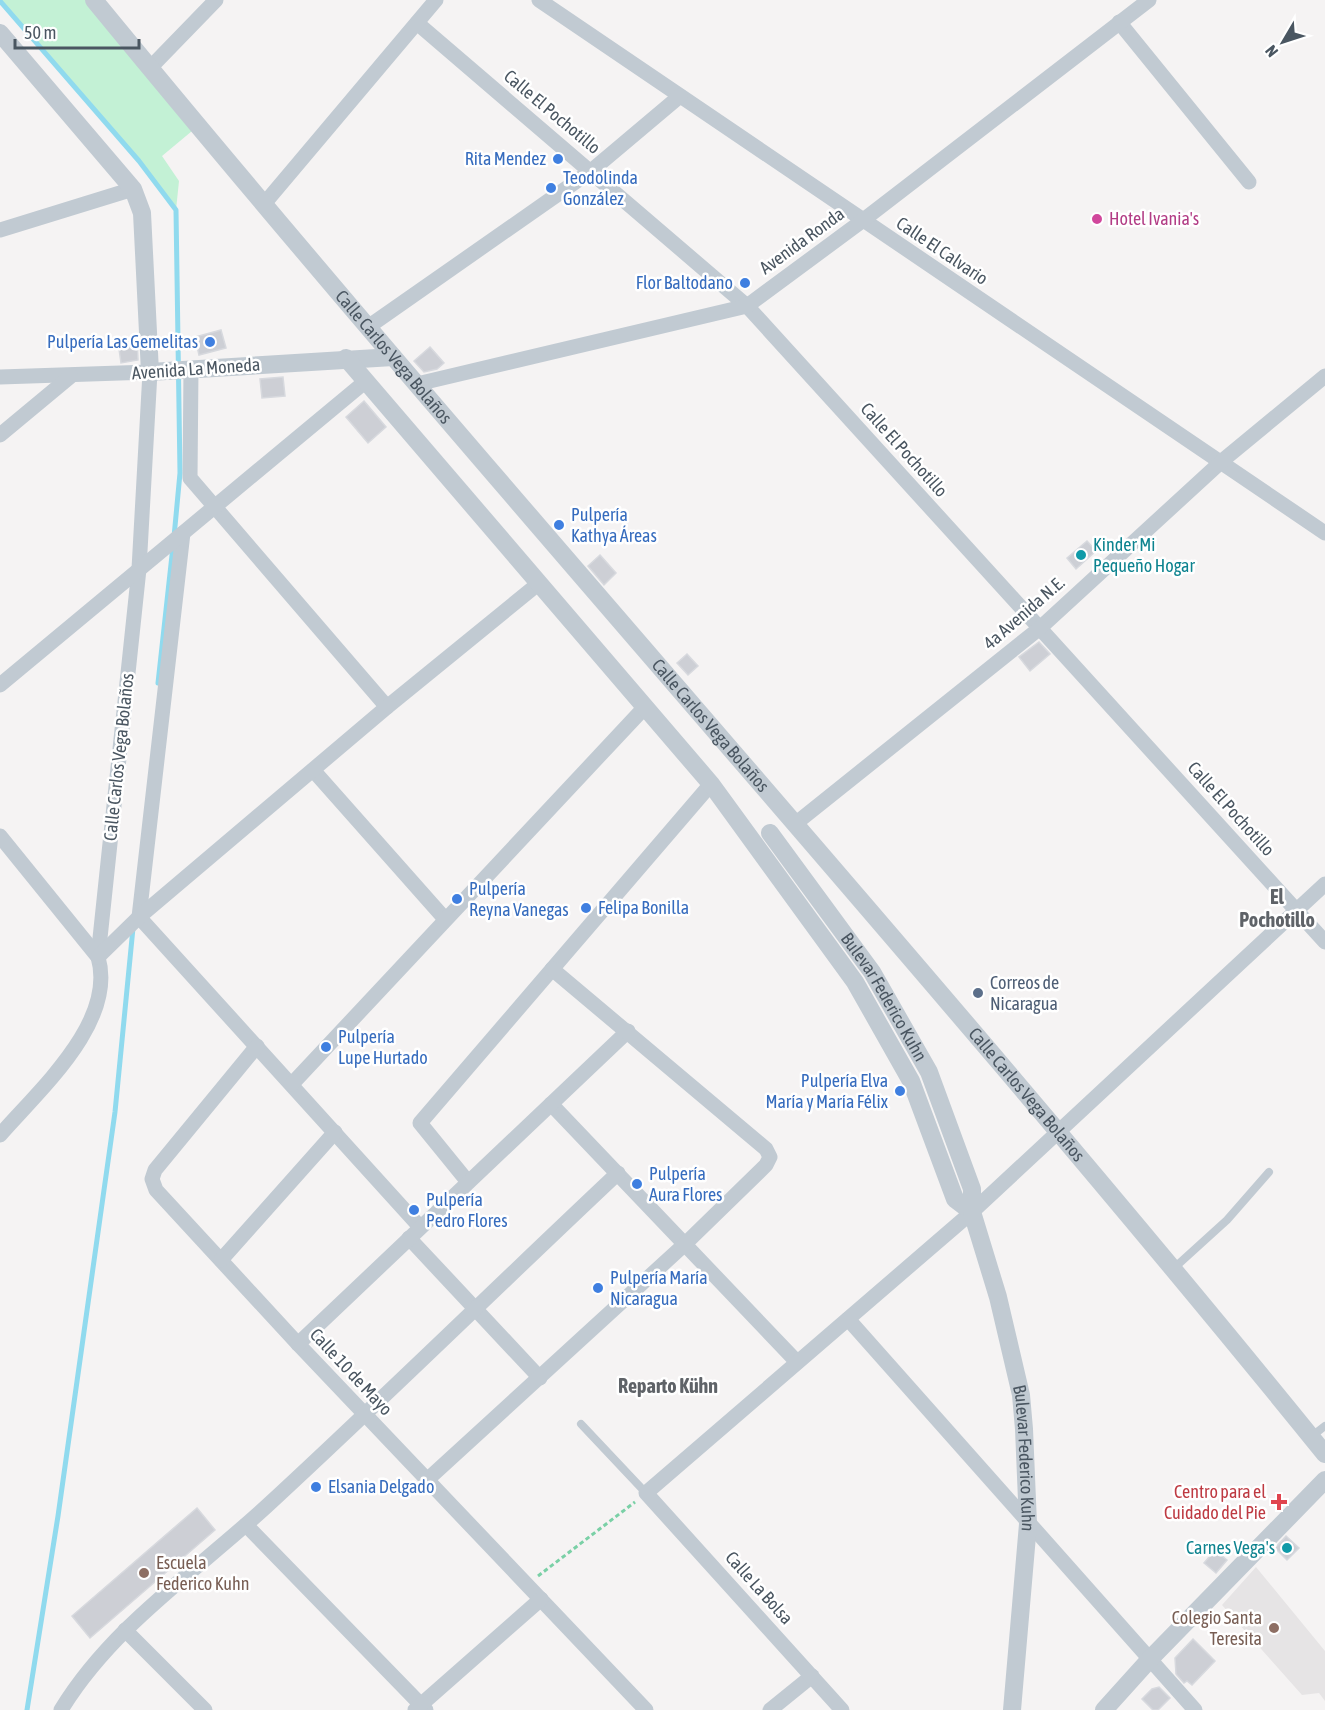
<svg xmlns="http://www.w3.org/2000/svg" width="1325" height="1710" viewBox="0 0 1325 1710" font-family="'Asap Condensed',sans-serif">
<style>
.education{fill:#e6e4e5}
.green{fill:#c3f1d5}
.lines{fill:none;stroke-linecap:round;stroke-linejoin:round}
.stream{stroke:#90daee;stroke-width:5}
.building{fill:#cdcfd5;stroke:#d7d9de;stroke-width:1.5}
.path{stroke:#7ad0a6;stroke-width:3;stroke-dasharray:4.5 3;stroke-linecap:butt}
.service{stroke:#c1cad2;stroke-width:8}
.minor{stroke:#c1cad2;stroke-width:15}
.tertiary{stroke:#c1cad2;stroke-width:18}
.shop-dot{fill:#3f7fe0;stroke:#fff;stroke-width:2}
.hotel-dot{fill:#d1479c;stroke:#fff;stroke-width:2}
.culture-dot{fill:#0f9aa8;stroke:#fff;stroke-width:2}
.service-dot{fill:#5c6f8a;stroke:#fff;stroke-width:2}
.health-dot{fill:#e0444e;stroke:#fff;stroke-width:2}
.education-dot{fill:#8d6e63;stroke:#fff;stroke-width:2}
.labels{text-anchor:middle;stroke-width:5;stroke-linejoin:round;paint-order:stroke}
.street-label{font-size:18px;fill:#4a5661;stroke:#fff}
.shop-label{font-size:18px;fill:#366cbe;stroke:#fff;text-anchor:start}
.hotel-label{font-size:18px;fill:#b23c85;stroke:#fff;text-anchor:start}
.culture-label{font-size:18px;fill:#0d838f;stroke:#fff;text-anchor:start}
.service-label{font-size:18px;fill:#4e5e75;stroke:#fff;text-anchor:start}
.health-label{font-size:18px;fill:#be3a42;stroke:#fff;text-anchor:end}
.education-label{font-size:18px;fill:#785e54;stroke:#fff;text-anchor:start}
.neighbourhood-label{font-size:20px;font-weight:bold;fill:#5f6368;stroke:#fff}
</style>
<rect width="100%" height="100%" fill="#f5f3f3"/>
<polygon class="education" points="1256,1567 1325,1651 1325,1701 1319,1693 1302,1695 1222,1605"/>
<polygon class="green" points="0,0 94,0 198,126 162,156 179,181 176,210 139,161"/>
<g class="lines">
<g class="stream">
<polyline points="0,1 139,161 176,210 180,473 174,537"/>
<polyline points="158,683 173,546"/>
<polyline points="27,1710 58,1516 115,1112 133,928"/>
</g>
</g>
<g class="building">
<polygon points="221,330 226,348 199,355 195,337"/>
<polygon points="137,339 138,360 121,363 118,342"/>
<polygon points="430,347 444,363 437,369 424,372 414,361"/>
<polygon points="283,377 285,396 262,398 260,379"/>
<polygon points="364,401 386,427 368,443 346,417"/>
<polygon points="1087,541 1096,551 1076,569 1067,558"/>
<polygon points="600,555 616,573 604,585 588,566"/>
<polygon points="1039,642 1050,654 1030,671 1019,657"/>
<polygon points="687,654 698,666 688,675 677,663"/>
<polygon points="197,1508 215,1530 90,1638 72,1616"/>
<polygon points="1286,1536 1299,1548 1287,1560 1275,1548"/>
<polygon points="1215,1550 1227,1560 1216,1573 1204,1563"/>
<polygon points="1193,1639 1215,1661 1192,1685 1187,1681 1184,1683 1176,1674 1175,1658"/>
<polygon points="1159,1687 1170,1698 1158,1710 1153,1710 1142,1699 1152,1689"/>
</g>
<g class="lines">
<polyline class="path" points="538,1576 635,1502"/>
<g class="service">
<polyline points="1173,1269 1227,1220 1269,1172"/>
<polyline points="581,1424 646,1493"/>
<polyline points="1312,1436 1325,1426"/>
</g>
<g class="minor">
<polyline points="539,0 1325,533"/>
<polyline points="1119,22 1249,182"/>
<polyline points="417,23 747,306 1325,942"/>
<polyline points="150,68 216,0"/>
<polyline points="264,204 436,0"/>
<polyline points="0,230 133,189"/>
<polyline points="368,327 591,171 680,96"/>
<polyline points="191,369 190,478 387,707"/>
<polyline points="0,377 150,372 139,569 98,957"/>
<polyline points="417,384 747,306 862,221 1149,0"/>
<polyline points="0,435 71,376"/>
<polyline points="183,533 139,917 420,1227"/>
<polyline points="0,685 366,381"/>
<polyline points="313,770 445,919"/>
<polyline points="795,824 1040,628 1222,461 1325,376"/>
<path d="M 0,836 L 98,957 C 117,1022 39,1090 0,1135"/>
<polyline points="98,957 139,917 387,707 538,584"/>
<polyline points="257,1046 155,1170 152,1179 156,1190 298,1344 646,1710"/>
<polyline points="292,1084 645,707"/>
<polyline points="551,1104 797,1362"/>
<polyline points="468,1182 420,1123 711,784"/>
<polyline points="409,1238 540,1378"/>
<polyline points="221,1260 335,1132"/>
<polyline points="848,1319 1195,1710"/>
<polyline points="298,1344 628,1031"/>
<polyline points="427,1480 685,1244 766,1165 770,1157 766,1149 552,969"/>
<polyline points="246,1525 426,1710"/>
<polyline points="125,1630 205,1710"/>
<path d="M 61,1710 C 112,1626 198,1570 269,1504 C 387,1395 501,1283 618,1173"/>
<polyline points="415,1710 541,1599"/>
<polyline points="770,1710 812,1676"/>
<polyline points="842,1710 646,1493 972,1212 1325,884"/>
</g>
<g class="tertiary">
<path id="s1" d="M 94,0 C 497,491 925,960 1325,1454"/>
<polyline points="0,33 133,189 142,213 150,372 393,357"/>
<polyline points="346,358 711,784 855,982 911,1081 955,1199 972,1212"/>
<path id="s2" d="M 770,833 L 872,972 L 929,1072 L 972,1189 L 972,1212 L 998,1297 L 1021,1395 L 1024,1429 L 1028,1524 L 1012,1710"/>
<polyline points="1104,1710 1150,1659 1325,1480"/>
</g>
</g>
<g class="shop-dot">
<circle cx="558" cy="159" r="6"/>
<circle cx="551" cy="188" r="6"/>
<circle cx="745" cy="283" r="6"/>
<circle cx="210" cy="342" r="6"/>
<circle cx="559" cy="525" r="6"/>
<circle cx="457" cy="899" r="6"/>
<circle cx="586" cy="908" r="6"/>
<circle cx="326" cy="1047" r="6"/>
<circle cx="900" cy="1091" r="6"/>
<circle cx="637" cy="1184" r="6"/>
<circle cx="414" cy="1210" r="6"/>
<circle cx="598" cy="1288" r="6"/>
<circle cx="316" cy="1487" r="6"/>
</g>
<circle class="hotel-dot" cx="1097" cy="219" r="6"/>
<g class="culture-dot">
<circle cx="1081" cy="555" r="6"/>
<circle cx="1287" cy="1548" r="6"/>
</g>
<circle class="service-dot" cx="978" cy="993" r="6"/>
<path class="health-dot" d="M1276 1493h6v6h6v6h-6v6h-6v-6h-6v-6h6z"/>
<g class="education-dot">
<circle cx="144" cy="1573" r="6"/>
<circle cx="1274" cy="1628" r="6"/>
</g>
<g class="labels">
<g class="street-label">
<text transform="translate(552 112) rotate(40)" y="6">Calle El Pochotillo</text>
<text transform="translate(802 241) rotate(-36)" y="6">Avenida Ronda</text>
<text transform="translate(942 251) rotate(34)" y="6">Calle El Calvario</text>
<text dy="6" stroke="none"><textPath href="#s1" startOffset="466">Calle Carlos Vega Bolaños</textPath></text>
<text transform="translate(196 369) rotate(-4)" y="6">Avenida La Moneda</text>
<text transform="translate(904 450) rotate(48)" y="6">Calle El Pochotillo</text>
<text transform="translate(1024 613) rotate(-41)" y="6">4a Avenida N.E.</text>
<text dy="6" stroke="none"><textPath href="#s1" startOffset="952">Calle Carlos Vega Bolaños</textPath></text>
<text transform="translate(119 757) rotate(-84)" y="6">Calle Carlos Vega Bolaños</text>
<text transform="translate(1231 809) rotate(48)" y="6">Calle El Pochotillo</text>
<text dy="6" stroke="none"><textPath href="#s2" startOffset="200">Bulevar Federico Kuhn</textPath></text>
<text dy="6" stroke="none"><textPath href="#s1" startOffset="1438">Calle Carlos Vega Bolaños</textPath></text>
<text transform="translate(351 1372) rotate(47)" y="6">Calle 10 de Mayo</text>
<text dy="6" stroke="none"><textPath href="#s2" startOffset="688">Bulevar Federico Kuhn</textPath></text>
<text transform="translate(759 1588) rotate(48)" y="6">Calle La Bolsa</text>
</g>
<g class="shop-label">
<text x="546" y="165" text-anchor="end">Rita Mendez</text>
<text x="563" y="184">Teodolinda<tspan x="563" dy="21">González</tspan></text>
<text x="733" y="289" text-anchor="end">Flor Baltodano</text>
<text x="198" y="348" text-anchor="end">Pulpería Las Gemelitas</text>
<text x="571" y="521">Pulpería<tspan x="571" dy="21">Kathya Áreas</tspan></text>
<text x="469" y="895">Pulpería<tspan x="469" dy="21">Reyna Vanegas</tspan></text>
<text x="598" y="914">Felipa Bonilla</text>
<text x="338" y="1043">Pulpería<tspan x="338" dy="21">Lupe Hurtado</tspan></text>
<text x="888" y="1087" text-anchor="end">Pulpería Elva<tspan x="888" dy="21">María y María Félix</tspan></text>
<text x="649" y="1180">Pulpería<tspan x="649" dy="21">Aura Flores</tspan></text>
<text x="426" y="1206">Pulpería<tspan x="426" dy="21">Pedro Flores</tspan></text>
<text x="610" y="1284">Pulpería María<tspan x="610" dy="21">Nicaragua</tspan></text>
<text x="328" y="1493">Elsania Delgado</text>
</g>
<g class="hotel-label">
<text x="1109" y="225">Hotel Ivania's</text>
</g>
<g class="culture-label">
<text x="1093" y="551">Kinder Mi<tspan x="1093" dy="21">Pequeño Hogar</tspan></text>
<text x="1275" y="1554" text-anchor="end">Carnes Vega's</text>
</g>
<g class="service-label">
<text x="990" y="989">Correos de<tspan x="990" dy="21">Nicaragua</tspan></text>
</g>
<g class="health-label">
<text x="1266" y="1498">Centro para el<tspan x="1266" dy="21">Cuidado del Pie</tspan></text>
</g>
<g class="education-label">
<text x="156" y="1569">Escuela<tspan x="156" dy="21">Federico Kuhn</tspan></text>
<text x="1262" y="1624" text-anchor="end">Colegio Santa<tspan x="1262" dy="21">Teresita</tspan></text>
</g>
<g class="neighbourhood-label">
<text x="1277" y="904">El<tspan x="1277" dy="23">Pochotillo</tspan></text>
<text x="668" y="1393">Reparto Kühn</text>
</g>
</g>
<g transform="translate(1283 42) rotate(231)" stroke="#ffffff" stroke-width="4.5" paint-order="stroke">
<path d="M0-4.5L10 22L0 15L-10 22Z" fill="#4a5661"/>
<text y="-9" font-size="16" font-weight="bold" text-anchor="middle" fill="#4a5661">N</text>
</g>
<path d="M15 39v9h124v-9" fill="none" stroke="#4a5661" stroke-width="3"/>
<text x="24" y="39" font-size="18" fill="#4a5661" stroke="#ffffff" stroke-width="4.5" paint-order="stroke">50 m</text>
</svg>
